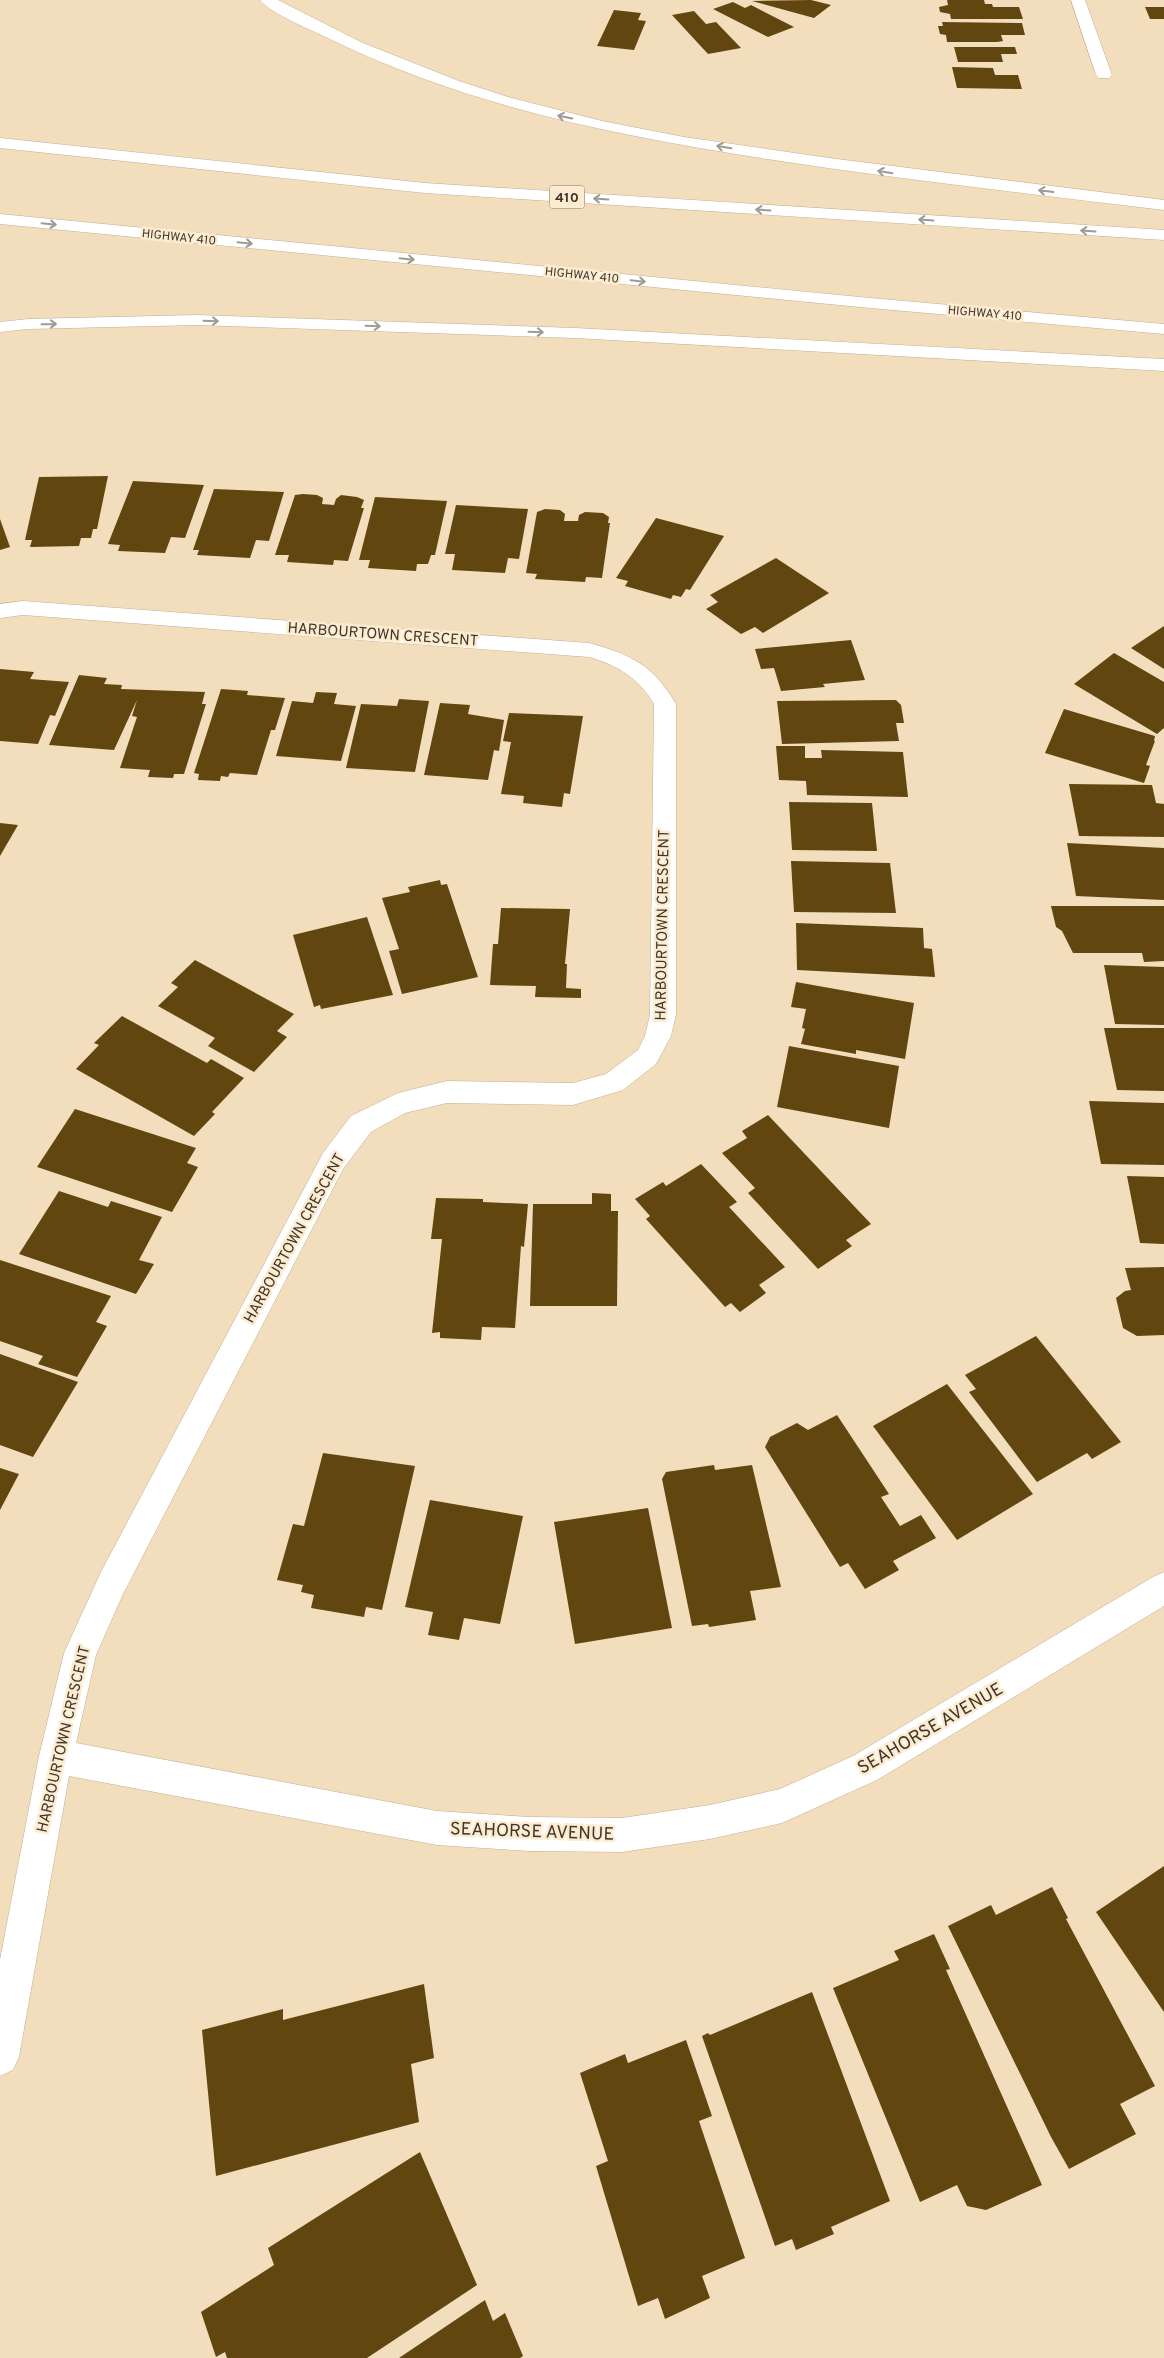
<svg xmlns="http://www.w3.org/2000/svg" width="1164" height="2358" viewBox="0 0 1164 2358" font-family="Overpass,sans-serif">
	<rect width="100%" height="100%" fill="#f2debc"/>
	<!-- building -->
	<path fill="#61460f" d="M 811,0 L 831,5 L 814,18 L 752,1 Z
		M 947,0 L 984,0 L 985,4 L 992,4 L 993,7 L 1019,7 L 1023,19 L 951,19 L 950,14 L 940,12 L 939,7 L 948,5 Z
		M 733,2 L 745,8 L 751,5 L 794,27 L 768,37 L 713,9 Z
		M 1145,7 L 1164,7 L 1164,19 L 1150,19 Z
		M 614,10 L 641,13 L 638,20 L 646,21 L 634,50 L 597,46 Z
		M 694,11 L 706,24 L 716,22 L 741,48 L 708,54 L 672,15 Z
		M 942,22 L 1022,23 L 1025,35 L 1001,35 L 1003,41 L 997,42 L 947,42 L 946,35 L 940,34 L 938,26 L 943,26 Z
		M 954,47 L 1015,47 L 1017,54 L 1001,54 L 1003,62 L 958,62 Z
		M 952,67 L 993,68 L 995,75 L 1018,75 L 1022,89 L 957,88 Z
		M 108,476 L 97,529 L 93,529 L 91,538 L 81,538 L 79,546 L 30,547 L 32,540 L 25,540 L 39,477 Z
		M 133,481 L 204,485 L 185,538 L 171,537 L 165,553 L 118,551 L 120,545 L 108,544 Z
		M 214,489 L 284,492 L 269,541 L 256,540 L 250,558 L 197,555 L 199,550 L 193,550 Z
		M 303,494 L 317,495 L 323,498 L 322,504 L 334,505 L 336,499 L 341,495 L 357,497 L 364,500 L 361,508 L 364,508 L 348,561 L 334,560 L 333,565 L 287,562 L 289,555 L 275,555 L 295,495 Z
		M 375,497 L 447,501 L 435,555 L 431,555 L 428,564 L 417,564 L 416,571 L 368,568 L 370,560 L 359,560 Z
		M 456,505 L 528,509 L 519,559 L 508,558 L 505,573 L 452,570 L 455,554 L 445,554 Z
		M 545,509 L 560,510 L 565,514 L 564,521 L 578,521 L 579,515 L 585,512 L 603,513 L 609,517 L 608,523 L 610,523 L 602,578 L 586,577 L 585,582 L 535,579 L 537,574 L 526,573 L 537,512 Z
		M 656,518 L 724,536 L 690,590 L 686,589 L 681,597 L 673,595 L 671,599 L 625,586 L 628,581 L 616,578 Z
		M 0,519 L 10,547 L 0,550 Z
		M 776,558 L 829,593 L 763,633 L 755,627 L 741,634 L 706,609 L 718,602 L 710,595 Z
		M 1164,626 L 1164,669 L 1131,648 Z
		M 851,640 L 865,680 L 823,684 L 825,687 L 781,691 L 774,668 L 761,669 L 755,649 Z
		M 1114,653 L 1164,682 L 1164,728 L 1157,734 L 1074,684 Z
		M 0,669 L 34,672 L 30,679 L 69,682 L 55,716 L 50,715 L 38,744 L 0,741 Z
		M 79,675 L 107,678 L 104,684 L 122,685 L 121,689 L 205,692 L 202,704 L 206,704 L 184,774 L 174,774 L 173,778 L 148,777 L 150,770 L 120,768 L 137,717 L 132,716 L 137,700 L 114,750 L 49,745 Z
		M 221,689 L 248,691 L 247,695 L 285,698 L 275,730 L 271,730 L 257,775 L 230,773 L 228,777 L 221,776 L 220,781 L 198,780 L 199,774 L 194,773 Z
		M 316,692 L 337,693 L 334,704 L 356,706 L 341,761 L 276,756 L 292,701 L 313,703 Z
		M 399,699 L 429,701 L 415,772 L 346,768 L 361,704 L 397,706 Z
		M 896,700 L 901,705 L 904,723 L 896,723 L 899,741 L 782,744 L 777,701 Z
		M 440,703 L 470,705 L 468,714 L 504,720 L 499,751 L 494,750 L 488,780 L 424,775 Z
		M 1064,709 L 1155,736 L 1154,741 L 1155,741 L 1146,765 L 1150,766 L 1144,783 L 1045,753 Z
		M 509,713 L 583,716 L 570,794 L 564,793 L 562,807 L 523,803 L 524,796 L 501,794 L 511,742 L 503,741 Z
		M 776,746 L 805,746 L 805,758 L 822,758 L 821,750 L 903,752 L 908,797 L 807,795 L 806,781 L 779,780 Z
		M 1069,784 L 1152,785 L 1156,803 L 1164,804 L 1164,837 L 1079,836 Z
		M 789,802 L 872,803 L 877,851 L 792,850 Z
		M 0,823 L 18,825 L 0,856 Z
		M 1067,843 L 1164,848 L 1164,900 L 1076,896 Z
		M 791,861 L 890,863 L 896,913 L 794,912 Z
		M 440,880 L 441,885 L 447,884 L 478,977 L 402,994 L 389,951 L 399,949 L 382,898 L 410,892 L 408,887 Z
		M 1051,906 L 1164,906 L 1164,961 L 1144,962 L 1142,953 L 1073,953 L 1062,931 L 1056,927 Z
		M 501,908 L 570,909 L 565,964 L 567,964 L 566,988 L 581,989 L 581,998 L 535,997 L 536,986 L 490,985 L 493,944 L 498,944 Z
		M 367,917 L 393,995 L 321,1009 L 320,1005 L 314,1007 L 293,935 Z
		M 796,923 L 923,928 L 924,948 L 932,949 L 935,977 L 797,970 Z
		M 195,960 L 294,1014 L 277,1031 L 287,1037 L 254,1072 L 208,1046 L 215,1038 L 158,1006 L 178,987 L 171,983 Z
		M 1104,965 L 1164,967 L 1164,1025 L 1115,1024 Z
		M 796,982 L 914,1003 L 905,1059 L 856,1050 L 856,1054 L 801,1044 L 805,1029 L 802,1028 L 806,1009 L 791,1007 Z
		M 122,1016 L 207,1063 L 211,1059 L 244,1078 L 212,1112 L 215,1114 L 194,1136 L 76,1069 L 99,1045 L 94,1043 Z
		M 1104,1028 L 1164,1028 L 1164,1091 L 1117,1090 Z
		M 789,1046 L 899,1066 L 889,1128 L 777,1107 Z
		M 1089,1101 L 1164,1103 L 1164,1165 L 1101,1164 Z
		M 75,1109 L 196,1148 L 187,1163 L 198,1167 L 172,1212 L 37,1167 Z
		M 768,1115 L 871,1224 L 846,1240 L 852,1246 L 818,1269 L 748,1193 L 755,1188 L 722,1153 L 747,1138 L 742,1131 Z
		M 701,1164 L 737,1202 L 729,1207 L 785,1267 L 759,1285 L 766,1293 L 740,1312 L 731,1303 L 725,1307 L 646,1219 L 650,1216 L 635,1199 L 663,1182 L 666,1186 Z
		M 1127,1176 L 1164,1177 L 1164,1244 L 1140,1243 Z
		M 59,1191 L 108,1207 L 111,1201 L 162,1217 L 139,1260 L 154,1264 L 136,1294 L 19,1254 Z
		M 592,1193 L 611,1194 L 611,1211 L 618,1211 L 617,1306 L 530,1306 L 533,1204 L 592,1204 Z
		M 436,1198 L 483,1199 L 483,1202 L 528,1204 L 524,1247 L 521,1246 L 515,1328 L 482,1327 L 481,1340 L 440,1338 L 440,1332 L 432,1333 L 442,1239 L 431,1239 Z
		M 0,1260 L 111,1296 L 96,1322 L 107,1326 L 77,1377 L 38,1364 L 43,1356 L 0,1341 Z
		M 1164,1267 L 1164,1335 L 1137,1336 L 1123,1328 L 1116,1298 L 1125,1291 L 1131,1290 L 1125,1268 Z
		M 1036,1336 L 1121,1442 L 1092,1459 L 1087,1453 L 1037,1482 L 969,1392 L 976,1389 L 965,1375 Z
		M 0,1354 L 78,1382 L 33,1457 L 0,1445 Z
		M 947,1384 L 1033,1494 L 957,1540 L 873,1426 Z
		M 837,1415 L 889,1494 L 881,1497 L 900,1526 L 921,1515 L 936,1538 L 893,1561 L 899,1570 L 865,1589 L 848,1563 L 840,1567 L 765,1447 L 770,1437 L 797,1423 L 808,1430 Z
		M 323,1453 L 415,1466 L 382,1610 L 366,1607 L 364,1617 L 311,1608 L 314,1595 L 301,1592 L 303,1585 L 277,1580 L 293,1524 L 304,1526 Z
		M 714,1465 L 715,1470 L 752,1465 L 781,1587 L 750,1591 L 756,1620 L 709,1627 L 708,1624 L 692,1626 L 662,1479 L 666,1472 Z
		M 0,1468 L 19,1474 L 0,1510 Z
		M 430,1500 L 523,1516 L 500,1624 L 464,1618 L 459,1640 L 428,1635 L 433,1612 L 405,1607 Z
		M 648,1508 L 672,1628 L 575,1644 L 554,1522 Z
		M 1164,1866 L 1164,2012 L 1096,1912 Z
		M 1052,1887 L 1068,1918 L 1066,1919 L 1155,2086 L 1120,2104 L 1136,2134 L 1069,2169 L 1051,2137 L 948,1926 L 991,1905 L 996,1915 Z
		M 934,1934 L 950,1969 L 946,1970 L 1042,2185 L 986,2210 L 967,2206 L 957,2185 L 920,2202 L 833,1988 L 899,1960 L 894,1951 Z
		M 424,1984 L 434,2058 L 411,2064 L 419,2122 L 216,2176 L 202,2030 L 283,2009 L 283,2020 Z
		M 812,1992 L 890,2201 L 831,2227 L 834,2234 L 796,2250 L 792,2239 L 775,2246 L 702,2036 L 708,2033 L 710,2035 Z
		M 686,2040 L 712,2116 L 699,2121 L 745,2258 L 702,2276 L 710,2298 L 665,2319 L 658,2298 L 638,2306 L 596,2166 L 608,2161 L 580,2073 L 625,2054 L 628,2063 Z
		M 420,2152 L 477,2285 L 367,2358 L 227,2358 L 225,2352 L 216,2357 L 201,2312 L 274,2265 L 268,2248 Z
		M 485,2300 L 493,2321 L 505,2313 L 523,2356 L 520,2358 L 399,2358 Z"/>
	<g fill="none" stroke-linecap="round" stroke-linejoin="round">
		<!-- minor casing -->
		<g stroke="#c3af8f" stroke-width="1">
			<path id="minor" d="M 1071,0 L 1085,0 L 1112,75 L 1109,78 L 1099,78 L 1096,75 Z
				M 23,601 L 589,643 C 632,655 653,665 676,704 L 676,1015 L 671,1036 L 656,1064 L 623,1090 L 573,1105 L 447,1103 L 405,1113 L 371,1132 L 343,1169 L 123,1594 L 96,1655 L 76,1743 L 437,1811 L 529,1817 L 622,1818 L 710,1805 L 780,1789 L 853,1756 L 1153,1577 L 1164,1572 L 1164,1606 L 877,1780 L 782,1823 L 710,1839 L 622,1852 L 529,1851 L 437,1845 L 69,1776 L 19,2057 L 13,2070 L 0,2076 L 0,1960 L 39,1756 L 64,1653 L 101,1572 L 323,1153 L 351,1116 L 398,1093 L 447,1081 L 573,1083 L 606,1074 L 638,1050 L 645,1036 L 650,1015 L 654,704 C 639,678 617,665 589,657 L 23,615 L 0,618 L 0,604 Z"/>
		</g>
		<!-- motorway casing -->
		<g stroke="#c3af8f" stroke-width="1">
			<path id="motorway" d="M 260,0 L 278,0 L 363,43 L 459,81 L 508,97 L 602,121 L 684,137 L 829,158 L 1164,200 L 1164,210 C 1032,194 899,179 767,159 C 615,135 474,108 334,41 C 316,32 271,14 260,0 Z
				M 0,138 L 425,183 L 1164,230 L 1164,240 L 425,193 L 0,148 Z
				M 0,214 L 870,298 L 1164,324 L 1164,334 L 870,308 L 0,224 Z
				M 197,315 L 575,328 L 1164,359 L 1164,371 L 575,338 L 197,325 L 28,329 L 0,332 L 0,322 L 28,319 Z"/>
		</g>
		<!-- minor -->
		<use href="#minor" fill="#fff" fill-rule="evenodd"/>
		<!-- motorway -->
		<use href="#motorway" fill="#fff" fill-rule="evenodd"/>
	</g>
	<!-- one-way arrows -->
	<defs><path id="oneway-shaft" d="M-6 0H5M1.5-3L5.5 0L1.5 3" fill="none" stroke-width="1.6" stroke-linecap="round" stroke-linejoin="round" transform="scale(1.25)"/></defs>
	<g stroke="#9f9b94">
		<use href="#oneway-shaft" transform="translate(565 117) rotate(-168)"/>
		<use href="#oneway-shaft" transform="translate(724 147) rotate(-171)"/>
		<use href="#oneway-shaft" transform="translate(885 172) rotate(-171)"/>
		<use href="#oneway-shaft" transform="translate(1046 191) rotate(-173)"/>
		<use href="#oneway-shaft" transform="translate(601 199) rotate(-176)"/>
		<use href="#oneway-shaft" transform="translate(763 210) rotate(-176)"/>
		<use href="#oneway-shaft" transform="translate(926 220) rotate(-176)"/>
		<use href="#oneway-shaft" transform="translate(49 224) rotate(6)"/>
		<use href="#oneway-shaft" transform="translate(1088 231) rotate(-176)"/>
		<use href="#oneway-shaft" transform="translate(245 243) rotate(6)"/>
		<use href="#oneway-shaft" transform="translate(407 259) rotate(6)"/>
		<use href="#oneway-shaft" transform="translate(638 281) rotate(6)"/>
		<use href="#oneway-shaft" transform="translate(211 321) rotate(2)"/>
		<use href="#oneway-shaft" transform="translate(49 324) rotate(-1)"/>
		<use href="#oneway-shaft" transform="translate(373 326) rotate(2)"/>
		<use href="#oneway-shaft" transform="translate(536 332) rotate(2)"/>
	</g>
	<g text-anchor="middle" stroke-width="5" stroke-linejoin="round" paint-order="stroke">
		<!-- far-street labels -->
		<g font-size="12" fill="#3f3729" stroke="#fcebd0">
			<text transform="translate(179 237) rotate(6)" y="4">HIGHWAY 410</text>
			<text transform="translate(582 275) rotate(6)" y="4">HIGHWAY 410</text>
			<text transform="translate(985 313) rotate(5)" y="4">HIGHWAY 410</text>
		</g>
		<!-- shield labels -->
		<rect fill="#fcebd0" stroke="#786d5b" stroke-width="1" x="549.5" y="185.5" width="35" height="23" rx="4"/>
		<g font-size="14" font-weight="bold" fill="#3f3729">
			<text x="567" y="202">410</text>
		</g>
		<!-- street labels -->
		<g font-size="15" fill="#3f3729" stroke="#fcebd0">
			<text transform="translate(383 634) rotate(4)" y="5">HARBOURTOWN CRESCENT</text>
			<text transform="translate(662 925) rotate(-89)" y="5">HARBOURTOWN CRESCENT</text>
			<text transform="translate(294 1238) rotate(-61)" y="5">HARBOURTOWN CRESCENT</text>
			<text transform="translate(63 1739) rotate(-77)" y="5">HARBOURTOWN CRESCENT</text>
		</g>
		<!-- near-street labels -->
		<g font-size="18" fill="#3f3729" stroke="#fcebd0">
			<text transform="translate(930 1728) rotate(-30)" y="6">SEAHORSE AVENUE</text>
			<text transform="translate(532 1831) rotate(2)" y="6">SEAHORSE AVENUE</text>
		</g>
	</g>
</svg>
